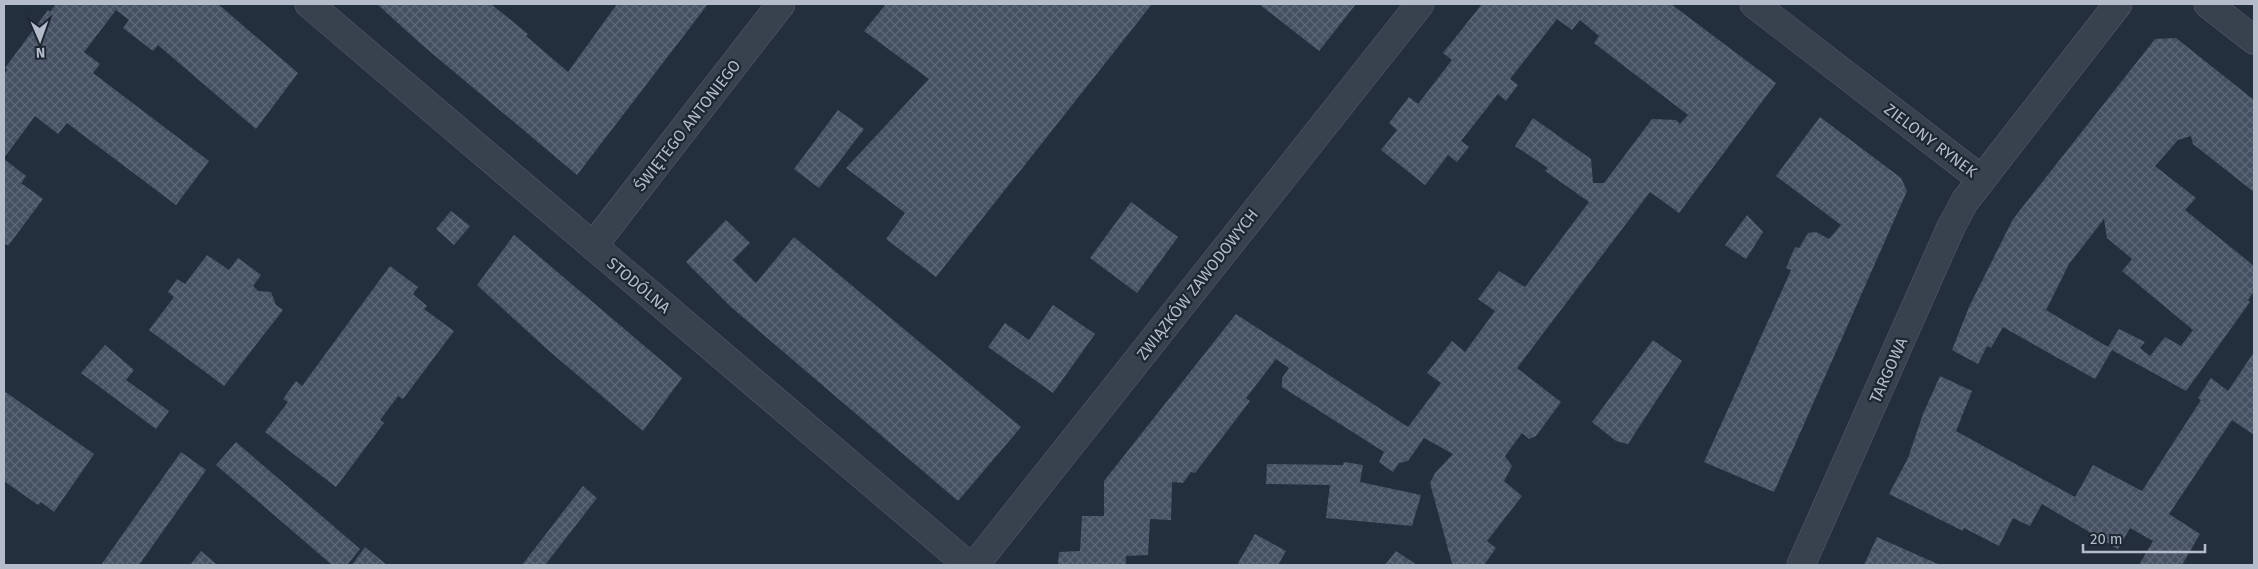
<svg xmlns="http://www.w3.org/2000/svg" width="2258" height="569" viewBox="0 0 2258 569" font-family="'Fira Sans',sans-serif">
	<defs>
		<pattern id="building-cross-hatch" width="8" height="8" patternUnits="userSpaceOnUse" patternTransform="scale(1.25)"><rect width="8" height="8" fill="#455162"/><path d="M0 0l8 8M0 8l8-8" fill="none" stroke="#5d6877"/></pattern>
	</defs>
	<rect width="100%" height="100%" fill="#242f3e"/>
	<!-- building -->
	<path fill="url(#building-cross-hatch)" fill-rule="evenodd" d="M 56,4 L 218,4 L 298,73 L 256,129 L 158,45 L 153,51 L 123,28 L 129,20 L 116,10 L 84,52 L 100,64 L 93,73 L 209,161 L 176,205 L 67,123 L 58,134 L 35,116 L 4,158 L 4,74 L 7,70 L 5,68 L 48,10 L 50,12 Z
		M 377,4 L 491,4 L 528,34 L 526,36 L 568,72 L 617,4 L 708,4 L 577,175 L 421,44 Z
		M 886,4 L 1152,4 L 936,277 L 886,239 L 905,213 L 846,168 L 929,79 L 864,31 Z
		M 1259,4 L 1356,4 L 1319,51 Z
		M 1482,4 L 1671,4 L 1776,83 L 1679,213 L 1650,192 L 1517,368 L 1561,402 L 1536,436 L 1529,439 L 1522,433 L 1505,456 L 1512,466 L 1504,481 L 1522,496 L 1487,541 L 1496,548 L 1484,565 L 1453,565 L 1451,560 L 1430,483 L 1435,473 L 1453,454 L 1424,438 L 1408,461 L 1399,463 L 1393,472 L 1379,462 L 1384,452 L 1282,387 L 1282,378 L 1289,368 L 1276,359 L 1246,398 L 1250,401 L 1195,473 L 1191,472 L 1183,483 L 1172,482 L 1171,520 L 1150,519 L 1148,555 L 1126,556 L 1126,565 L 1058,565 L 1059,552 L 1080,551 L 1082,516 L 1104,516 L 1104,481 L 1236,314 L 1408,427 L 1441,383 L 1427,373 L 1452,341 L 1465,352 L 1495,311 L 1478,299 L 1499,271 L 1525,287 L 1589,202 L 1545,171 L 1548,168 L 1515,146 L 1533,118 L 1591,159 L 1593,183 L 1604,183 L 1652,119 L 1676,120 L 1680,124 L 1688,115 L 1594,43 L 1599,36 L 1580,20 L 1572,30 L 1557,19 L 1510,79 L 1518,85 L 1506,101 L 1498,94 L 1461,141 L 1469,147 L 1457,162 L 1448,155 L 1425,185 L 1381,150 L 1397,130 L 1389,123 L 1409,97 L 1418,104 L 1452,60 L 1443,53 Z
		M 2176,38 L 2254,100 L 2254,192 L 2193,144 L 2191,136 L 2178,140 L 2155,166 L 2196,198 L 2185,210 L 2254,266 L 2254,291 L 2248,300 L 2250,302 L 2186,391 L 2112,350 L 2095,379 L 2003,327 L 1991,348 L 1987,346 L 1978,364 L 1952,350 L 1969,307 L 2013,219 L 2155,39 ZM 2104,219 L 2107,238 L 2132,259 L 2122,271 L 2193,330 L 2181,346 L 2165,337 L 2150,356 L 2140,348 L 2145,342 L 2119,329 L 2108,347 L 2046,310 L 2069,264 Z
		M 838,110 L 864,129 L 819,188 L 794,169 Z
		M 1820,117 L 1901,178 L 1907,191 L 1774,492 L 1704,462 L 1784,286 L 1791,270 L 1786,268 L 1795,247 L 1799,248 L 1808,233 L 1816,232 L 1829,239 L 1841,225 L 1776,176 Z
		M 4,159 L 26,176 L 21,183 L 43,199 L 8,246 L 4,243 Z
		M 1131,202 L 1178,237 L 1137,293 L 1090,258 Z
		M 451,211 L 470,226 L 454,245 L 436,229 Z
		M 1747,215 L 1763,232 L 1746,259 L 1725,245 Z
		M 726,220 L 750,243 L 733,260 L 756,283 L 794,237 L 1021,427 L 958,501 L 731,307 L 686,262 Z
		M 514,235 L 682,378 L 643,431 L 548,350 L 477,285 Z
		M 207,255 L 229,270 L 238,258 L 261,275 L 253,286 L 258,291 L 271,292 L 276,305 L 283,310 L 224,386 L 149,330 L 174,297 L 168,292 L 177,279 L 185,284 Z
		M 390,266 L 418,287 L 413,294 L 427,306 L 424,309 L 454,331 L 403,399 L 398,396 L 380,420 L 384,423 L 336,487 L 265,432 L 288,402 L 283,399 L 296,381 L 302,386 Z
		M 1053,305 L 1095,334 L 1053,393 L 988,347 L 1005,323 L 1029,340 Z
		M 1653,340 L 1682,361 L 1628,444 L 1616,441 L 1592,422 Z
		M 105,345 L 134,370 L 126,380 L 169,411 L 156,429 L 81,373 Z
		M 2254,352 L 2254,435 L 2232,420 L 2169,514 L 2200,534 L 2182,565 L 2139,565 L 2153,541 L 2130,528 L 2118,549 L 2042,504 L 2030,526 L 2013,518 L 1999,546 L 1964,528 L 1963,531 L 1889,494 L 1908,458 L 1923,414 L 1940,376 L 1972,391 L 1956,431 L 2075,497 L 2093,465 L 2142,491 L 2201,400 L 2198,398 L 2211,378 L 2228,391 Z
		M 4,391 L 94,454 L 54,512 L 41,502 L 38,505 L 4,481 Z
		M 236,442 L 360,549 L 347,565 L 332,565 L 216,465 Z
		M 181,452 L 206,470 L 185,500 L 139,565 L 101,565 Z
		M 1344,462 L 1363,465 L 1360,482 L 1421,495 L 1412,526 L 1326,518 L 1330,485 L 1266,484 L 1267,464 L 1343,465 Z
		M 583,486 L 597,498 L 545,565 L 522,565 Z
		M 1255,534 L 1286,551 L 1278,565 L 1237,565 Z
		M 1877,537 L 1940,565 L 1864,565 Z
		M 365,547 L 387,565 L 352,565 Z
		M 201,551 L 215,563 L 218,565 L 190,565 Z
		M 1396,551 L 1417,565 L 1385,565 Z"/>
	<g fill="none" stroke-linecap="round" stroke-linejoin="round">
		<!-- minor casing -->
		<g stroke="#565f6c" stroke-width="29">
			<path id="minor" d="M 309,4 L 968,565
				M 1754,4 L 1981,179
				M 2208,4 L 2254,40
				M 593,246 L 781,4
				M 975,565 L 1420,4
				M 1801,565 L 1951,227 L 1965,201 L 2118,4"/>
		</g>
		<!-- minor -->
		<use href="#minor" stroke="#38414e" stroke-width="28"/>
	</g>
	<g text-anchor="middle" stroke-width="4.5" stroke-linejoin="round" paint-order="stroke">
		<!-- street labels -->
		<g font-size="16" fill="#b4bcc9" stroke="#1d2633">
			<text transform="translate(687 125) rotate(-52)" y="6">ŚWIĘTEGO ANTONIEGO</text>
			<text transform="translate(1931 140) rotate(37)" y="6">ZIELONY RYNEK</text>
			<text transform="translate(1197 284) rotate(-52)" y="6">ZWIĄZKÓW ZAWODOWYCH</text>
			<text transform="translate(639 285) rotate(40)" y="6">STODÓLNA</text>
			<text transform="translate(1888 370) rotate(-66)" y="6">TARGOWA</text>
		</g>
	</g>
	<!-- border -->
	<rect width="2258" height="569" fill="none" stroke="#b4bcc9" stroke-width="10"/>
	<!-- north arrow -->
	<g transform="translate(40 40) rotate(178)" stroke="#1d2633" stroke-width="4" paint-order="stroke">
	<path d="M0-4L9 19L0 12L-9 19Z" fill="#b4bcc9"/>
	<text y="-8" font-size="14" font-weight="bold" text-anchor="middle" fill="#b4bcc9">N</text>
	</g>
	<!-- scale -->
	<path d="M2083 544v8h122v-8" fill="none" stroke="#b4bcc9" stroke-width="2.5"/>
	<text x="2090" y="544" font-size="15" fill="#b4bcc9" stroke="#1d2633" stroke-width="4" paint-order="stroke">20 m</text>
</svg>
